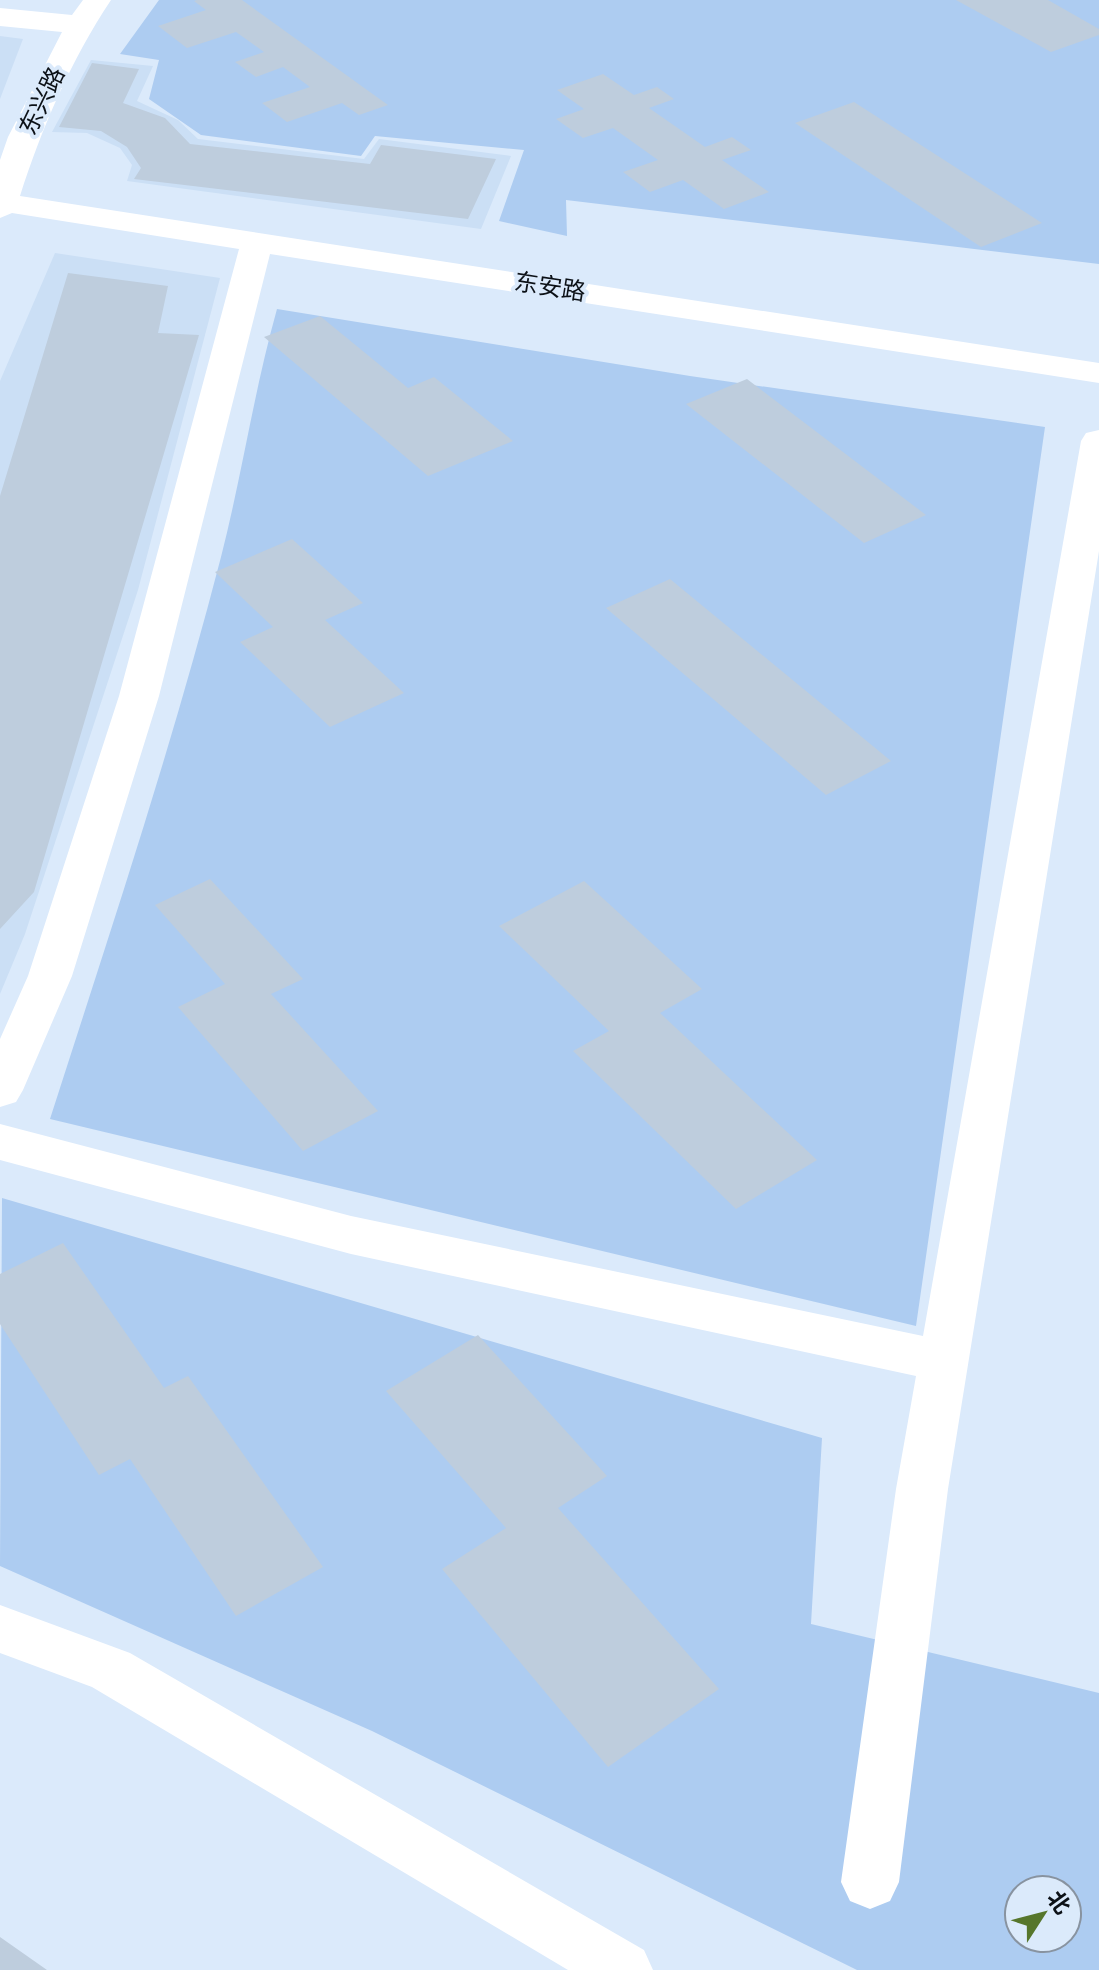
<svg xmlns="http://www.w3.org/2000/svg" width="1099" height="1970" viewBox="0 0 1099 1970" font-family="'Alegreya Sans','Noto Sans SC',sans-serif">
	<rect width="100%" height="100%" fill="#dbeafb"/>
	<!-- built -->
	<path fill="#cbdff5" d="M 0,36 L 23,39 L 0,99 Z
		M 91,60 L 153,66 L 137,101 L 178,120 L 198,139 L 364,159 L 379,139 L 511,156 L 481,229 L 127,181 L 132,165 L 120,148 L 87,133 L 52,132 Z
		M 55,253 L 220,278 L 138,590 L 25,934 L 0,994 L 0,381 Z"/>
	<!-- green -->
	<path fill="#adccf1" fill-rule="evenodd" d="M 159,0 L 1099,0 L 1099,264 L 566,200 L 567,236 L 499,221 L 524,150 L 375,136 L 361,156 L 201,135 L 149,99 L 159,60 L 120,54 Z
		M 277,309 L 690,376 L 1045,427 L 916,1326 L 50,1119 C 110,932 172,747 221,557 C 242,475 254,391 277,309 Z
		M 2,1198 L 822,1438 L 811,1624 L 1099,1693 L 1099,1970 L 857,1970 L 372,1731 L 0,1566 ZM 1019,1890 L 1067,1890 L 1067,1938 L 1019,1938 Z"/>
	<!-- building -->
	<path fill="#becddd" d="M 197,0 L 242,0 L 388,105 L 359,115 L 342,103 L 287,122 L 262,103 L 310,87 L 283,67 L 256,77 L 235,62 L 264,52 L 236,32 L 187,48 L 158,26 L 206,10 L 194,1 Z
		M 956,0 L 1048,0 L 1099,29 L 1099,35 L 1051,52 Z
		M 92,63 L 139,69 L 123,103 L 165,118 L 190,144 L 370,164 L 381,145 L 496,159 L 468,219 L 134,179 L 141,168 L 127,147 L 101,131 L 59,127 Z
		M 603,74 L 634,95 L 657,87 L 674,99 L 649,108 L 705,147 L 732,137 L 751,150 L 722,160 L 769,192 L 724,209 L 683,180 L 650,192 L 623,172 L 658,160 L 613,128 L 583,138 L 556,119 L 584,109 L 557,90 Z
		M 854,102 L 1042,223 L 981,247 L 795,123 Z
		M 68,273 L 168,286 L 158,333 L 199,335 L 34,892 L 0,929 L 0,496 Z
		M 320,316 L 408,388 L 434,377 L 513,441 L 428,476 L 264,337 Z
		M 747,379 L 926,515 L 864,543 L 686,404 Z
		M 292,539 L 363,603 L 325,620 L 404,693 L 330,727 L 240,642 L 273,627 L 215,572 Z
		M 670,579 L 891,761 L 826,795 L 606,608 Z
		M 210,879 L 303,979 L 271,994 L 378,1111 L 303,1151 L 178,1007 L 225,984 L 155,905 Z
		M 584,881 L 702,989 L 660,1013 L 817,1160 L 736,1209 L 573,1051 L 609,1031 L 499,926 Z
		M 63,1243 L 164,1388 L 188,1376 L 323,1567 L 236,1616 L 130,1459 L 99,1475 L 0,1324 L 0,1274 Z
		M 478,1335 L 607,1476 L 558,1508 L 719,1689 L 608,1767 L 442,1569 L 506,1528 L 386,1391 Z
		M 0,1937 L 47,1970 L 0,1970 Z"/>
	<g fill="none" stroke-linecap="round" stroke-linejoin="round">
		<!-- minor -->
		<path fill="#fff" fill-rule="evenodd" d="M 83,0 L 111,0 C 71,60 42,127 20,196 L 1099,363 L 1099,383 L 270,254 L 159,696 L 72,976 L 23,1090 L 16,1102 L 0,1107 L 0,1039 L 28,976 L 119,696 L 239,249 L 12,213 L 0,218 L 0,160 L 8,137 L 62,32 L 0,26 L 0,8 L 72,15 Z
			M 1099,430 L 1099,551 L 948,1489 L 899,1882 L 890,1901 L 870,1909 L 850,1901 L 841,1882 L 896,1489 L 916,1376 L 351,1254 L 0,1160 L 0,1124 L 351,1216 L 923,1336 L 1081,441 L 1086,433 Z
			M 0,1605 L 130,1653 L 644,1950 L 653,1970 L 568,1970 L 92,1687 L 0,1653 Z"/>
	</g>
	<g text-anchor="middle" stroke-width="8" stroke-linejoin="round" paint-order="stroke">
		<!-- far-street labels -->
		<g font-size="24" fill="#0c1117" stroke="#dbeafb">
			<text transform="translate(42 101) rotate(-64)" y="8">东兴路</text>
			<text transform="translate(550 287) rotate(9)" y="8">东安路</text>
		</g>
	</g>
	<!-- north arrow -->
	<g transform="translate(1043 1914) rotate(54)"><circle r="38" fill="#dbeafb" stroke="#8893a0" stroke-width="2"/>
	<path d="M0-6L14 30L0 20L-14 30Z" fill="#56762c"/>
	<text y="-12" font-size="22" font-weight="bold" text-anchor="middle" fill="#0c1117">北</text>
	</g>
</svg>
